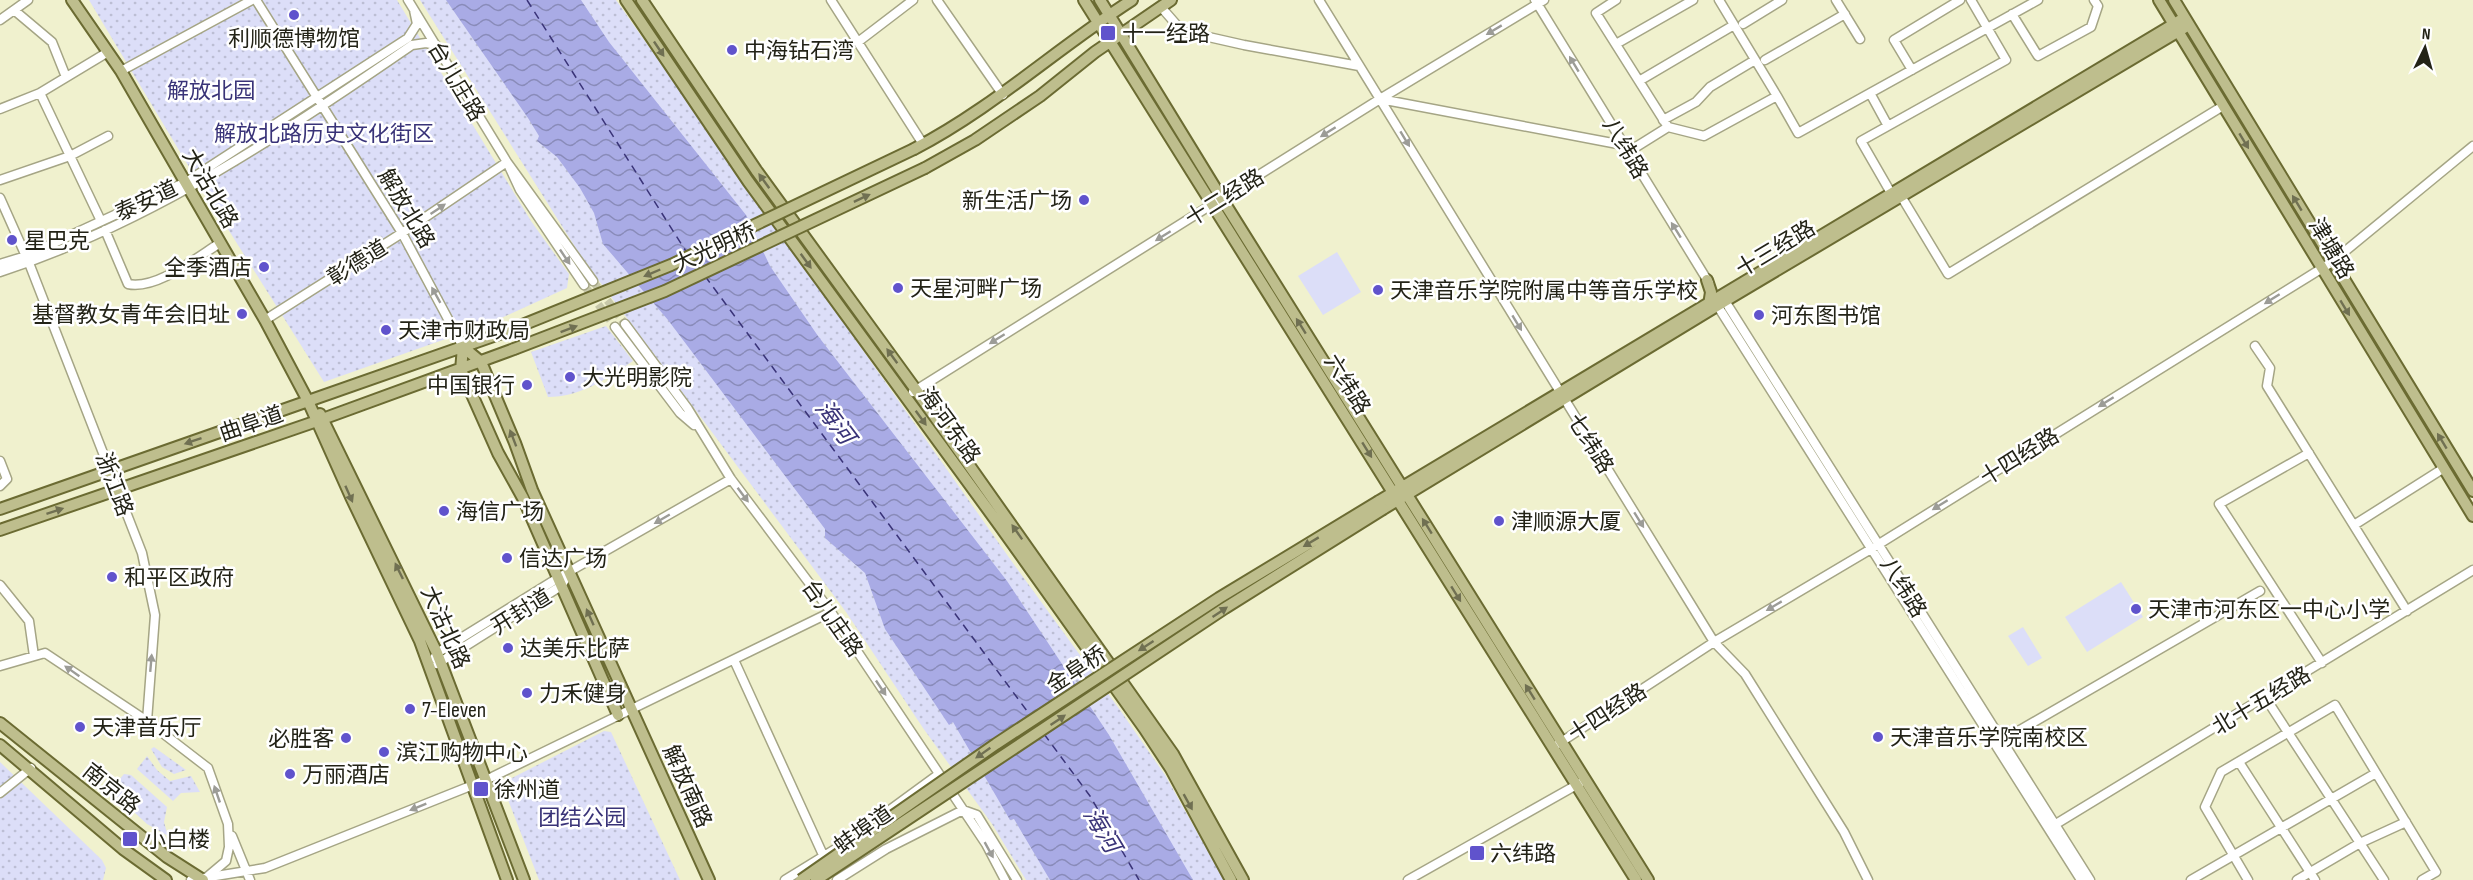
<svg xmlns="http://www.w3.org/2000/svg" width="2473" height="880" viewBox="0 0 2473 880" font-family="'Sofia Sans Condensed','Noto Sans SC',sans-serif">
	<defs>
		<pattern id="grass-dots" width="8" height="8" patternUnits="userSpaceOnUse" patternTransform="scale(1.5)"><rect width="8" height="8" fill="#dcdef8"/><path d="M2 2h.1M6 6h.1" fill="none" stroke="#bcbed4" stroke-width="1.8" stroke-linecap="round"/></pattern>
		<pattern id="water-waves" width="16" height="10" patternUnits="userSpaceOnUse" patternTransform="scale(1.5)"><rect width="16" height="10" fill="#a9abe5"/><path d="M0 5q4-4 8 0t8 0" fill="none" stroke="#898bb9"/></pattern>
	</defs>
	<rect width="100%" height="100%" fill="#f0f1ce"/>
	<!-- grass -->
	<path fill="url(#grass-dots)" d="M 89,0 L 397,0 L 531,221 L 569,274 L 567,288 L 488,324 L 324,382 L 189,167 Z
		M 420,0 L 616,0 L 1015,566 L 1120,710 L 1165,775 L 1224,880 L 1026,880 L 992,824 L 923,728 L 846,612 L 582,258 Z
		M 606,326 L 633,361 C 607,379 580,397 548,397 L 531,352 Z
		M 604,731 L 611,732 L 680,880 L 539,880 L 505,792 L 508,780 Z
		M 154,747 L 186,770 L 174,774 L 162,767 L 151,749 Z
		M 147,756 L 157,770 L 170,781 L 191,776 L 200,792 L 181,793 L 173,801 L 137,769 Z
		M 0,762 L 102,860 L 106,868 L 103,880 L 0,880 Z
		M 124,774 L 131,775 L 167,807 L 164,822 L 168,836 L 147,824 L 110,790 Z"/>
	<!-- pitch -->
	<path fill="#dcdef8" d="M 1337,252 L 1361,292 L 1323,315 L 1298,276 Z
		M 2121,582 L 2143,617 L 2087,652 L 2065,617 Z
		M 2023,627 L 2042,658 L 2028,666 L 2008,636 Z"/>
	<!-- water -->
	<path fill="url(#water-waves)" d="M 446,0 L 581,0 L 609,42 L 746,215 L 770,266 L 818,336 L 1007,581 L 1109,735 L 1193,880 L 1050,880 L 1014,819 L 1010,820 L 953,722 L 949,725 L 885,629 L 865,573 L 825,538 L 825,529 L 668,320 L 603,244 L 594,213 L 580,188 L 557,157 L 537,141 L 539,136 L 528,118 Z"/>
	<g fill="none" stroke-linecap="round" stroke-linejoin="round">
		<!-- ferry -->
		<path stroke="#3a3478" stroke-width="1.5" stroke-dasharray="8 6" stroke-linecap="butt" d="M 527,0 L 687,253
			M 692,259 L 700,270
			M 705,276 L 1030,715
			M 1044,734 L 1090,796 L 1139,880"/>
		<!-- minor-tunnel -->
		<path stroke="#c7c8a9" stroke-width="8" stroke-dasharray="8 4" stroke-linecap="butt" d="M 593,281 L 625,324
			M 584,285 L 615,327"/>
		<!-- minor casing -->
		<g stroke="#a5a585" stroke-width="11">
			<path id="minor" d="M 256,0 L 402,233 L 463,347
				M 408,0 L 507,162 L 520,190 L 584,285
				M 831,0 L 923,144
				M 937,0 L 1003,95
				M 1319,0 L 1714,642 L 1745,674 L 1844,832 L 1868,880
				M 1535,0 L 1709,283
				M 1616,0 L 1596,13 L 1668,127 L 1704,136 L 1777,96 L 1719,0
				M 1836,0 L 1860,39
				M 1161,7 L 1182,31 L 1244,45 L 1359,66
				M 14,10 L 52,42 L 66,77
				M 2012,14 L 2038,56 L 2091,27 L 2098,6 L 2094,0
				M 0,20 L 28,0
				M 1743,24 L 1782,0
				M 858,42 L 913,0
				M 1616,44 L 1693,0
				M 1765,60 L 1845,14
				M 1912,70 L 1894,40 L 1960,0
				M 121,71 L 252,0
				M 1639,81 L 1734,25
				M 40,93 L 101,221
				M 1870,93 L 1888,126
				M 1777,96 L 1798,133 L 2038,0
				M 1380,99 L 1623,145
				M 0,109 L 40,93 L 108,52
				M 1663,120 L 1696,102 L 1710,87 L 1755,60
				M 1628,152 L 1668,127
				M 0,180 L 70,156 L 108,136
				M 1891,193 L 1861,141 L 2006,60 L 1971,0
				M 1901,196 L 1948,274 L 2223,106
				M 0,198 L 29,263 L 142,553 L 155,615 L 147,721
				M 105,230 L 128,284 C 156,290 196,258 220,243
				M 0,264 L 26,256 L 186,182 L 408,38 L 417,24 L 414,10
				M 0,272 C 150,223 283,134 412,45 L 426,43 L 436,45
				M 1720,298 L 1725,301 L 2090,880
				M 1717,300 L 1717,305 L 2081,880
				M 265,320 L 402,233 L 507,162 L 593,281
				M 625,324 L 688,409 L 731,479 L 831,612 L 986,844 L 1005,880
				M 615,327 L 680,413 L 694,425
				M 2255,346 L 2270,368 L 2267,386 L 2407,611
				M 913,392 L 1380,99 L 1544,0
				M 2309,453 L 2219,504 L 2322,663
				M 0,461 L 7,479 L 0,486
				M 2354,525 L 2444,468
				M 0,585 L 29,621 L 34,656
				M 434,658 L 437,653 L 558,578 L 731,479
				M 734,660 L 824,857
				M 437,664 L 561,586 L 570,572
				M 0,666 L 45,653 L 147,721 L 208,768 L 228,824 L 229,847 L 226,861 L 207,877
				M 2265,697 L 2384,880
				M 2001,741 L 2260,591
				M 1558,744 L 1714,642 L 1871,549 L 2332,262 L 2473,146
				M 2239,762 L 2315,880
				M 0,793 L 31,768
				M 2051,827 L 2473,570
				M 232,836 L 250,880
				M 191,880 L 265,868 L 488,779 L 831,612
				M 785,880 L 842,845 L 939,774
				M 837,880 L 886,849 L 963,810 L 977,815 L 1017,880
				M 1408,880 L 1580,783
				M 2191,880 L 2376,773
				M 2248,880 L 2205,807 L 2221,772 L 2335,705 L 2436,872 L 2422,880
				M 2297,880 L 2360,843 L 2406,822"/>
		</g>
		<!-- major casing -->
		<g stroke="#6b6b32" stroke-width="14">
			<path id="major" d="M 72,0 L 121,71 L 265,320 L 308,401 L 351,497 L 420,641 L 507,880
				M 626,0 L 748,181 L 1000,526 L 1144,728 L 1171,769 L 1231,880
				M 642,0 L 756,170 L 916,390 L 1173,754 L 1243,880
				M 1084,0 L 1636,880
				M 1100,0 L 1222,199 L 1648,880
				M 2159,0 L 2473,516
				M 2174,0 L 2473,491
				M 914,149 C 993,108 1057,48 1132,0
				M 925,168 L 975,140 L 1040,96 L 1095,52 L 1171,0
				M 1707,280 L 1711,292 L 1709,305
				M 463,347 L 481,362 L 515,443 L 532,490 L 709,880
				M 463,347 L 461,370 L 498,453 L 523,498 L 618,715
				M 320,414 L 437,653 L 524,880
				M 1379,501 L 2184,18
				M 0,509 L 505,332
				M 1383,509 L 1725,301 L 2189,25
				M 0,530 L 317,421 L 514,349
				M 0,723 L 167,857 L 203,880
				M 0,745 L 123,849 L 166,880"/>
		</g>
		<!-- minor -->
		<use href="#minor" stroke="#fff" stroke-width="8"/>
		<!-- major -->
		<use href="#major" stroke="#bebe8d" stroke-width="10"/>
		<!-- major-bridge casing -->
		<g stroke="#6b6b32" stroke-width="14" stroke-linecap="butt">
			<path id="major-bridge" d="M 505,332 L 671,265 L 914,149
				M 514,349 L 665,291 L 925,168
				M 801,880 L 996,744 L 1219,598 L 1379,501
				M 816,880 L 1225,608 L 1383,509"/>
		</g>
		<!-- major-bridge -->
		<use href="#major-bridge" stroke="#bebe8d" stroke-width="10"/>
	</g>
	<!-- one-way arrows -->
	<defs><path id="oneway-solid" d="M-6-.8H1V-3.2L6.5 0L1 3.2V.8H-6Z" transform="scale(1.5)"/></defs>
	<g fill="#9c9c97">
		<use href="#oneway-solid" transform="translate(1494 30) rotate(149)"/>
		<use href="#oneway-solid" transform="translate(1574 64) rotate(-121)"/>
		<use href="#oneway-solid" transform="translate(1328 132) rotate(148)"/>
		<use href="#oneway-solid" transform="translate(1405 139) rotate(59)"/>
		<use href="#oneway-solid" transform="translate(438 209) rotate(-34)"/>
		<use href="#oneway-solid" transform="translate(1676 230) rotate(-122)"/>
		<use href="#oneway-solid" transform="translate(1163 236) rotate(148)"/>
		<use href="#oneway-solid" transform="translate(565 257) rotate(56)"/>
		<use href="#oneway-solid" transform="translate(436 295) rotate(-119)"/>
		<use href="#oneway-solid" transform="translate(2272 299) rotate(148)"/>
		<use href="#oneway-solid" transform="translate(1517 323) rotate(59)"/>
		<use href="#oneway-solid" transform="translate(997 339) rotate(148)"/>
		<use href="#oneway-solid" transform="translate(2106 402) rotate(148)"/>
		<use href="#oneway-solid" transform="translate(743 495) rotate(53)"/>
		<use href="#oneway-solid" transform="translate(1940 505) rotate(148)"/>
		<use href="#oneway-solid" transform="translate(662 519) rotate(150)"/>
		<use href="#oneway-solid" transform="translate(1639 520) rotate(58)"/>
		<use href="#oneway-solid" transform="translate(1774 606) rotate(149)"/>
		<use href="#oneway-solid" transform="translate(151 663) rotate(-85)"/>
		<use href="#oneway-solid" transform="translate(72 671) rotate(-145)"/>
		<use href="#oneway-solid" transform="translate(881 688) rotate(56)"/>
		<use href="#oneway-solid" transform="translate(217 794) rotate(-109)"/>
		<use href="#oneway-solid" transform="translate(418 807) rotate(158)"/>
		<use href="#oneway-solid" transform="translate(989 850) rotate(61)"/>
	</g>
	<g fill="#707052">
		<use href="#oneway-solid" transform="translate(659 49) rotate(56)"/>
		<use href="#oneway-solid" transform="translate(2244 141) rotate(59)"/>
		<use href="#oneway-solid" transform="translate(764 181) rotate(-126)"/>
		<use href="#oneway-solid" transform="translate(862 198) rotate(-25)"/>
		<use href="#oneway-solid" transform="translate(2297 203) rotate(-121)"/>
		<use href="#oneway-solid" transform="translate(806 261) rotate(54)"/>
		<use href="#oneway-solid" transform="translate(652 273) rotate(157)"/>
		<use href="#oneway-solid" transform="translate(2345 308) rotate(59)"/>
		<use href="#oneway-solid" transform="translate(1301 326) rotate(-122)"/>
		<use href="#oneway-solid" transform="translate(569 329) rotate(-21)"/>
		<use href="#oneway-solid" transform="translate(892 356) rotate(-126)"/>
		<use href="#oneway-solid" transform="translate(921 418) rotate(54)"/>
		<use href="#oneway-solid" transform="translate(513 438) rotate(-111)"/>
		<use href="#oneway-solid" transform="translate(193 441) rotate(161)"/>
		<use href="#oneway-solid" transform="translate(2442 441) rotate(-121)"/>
		<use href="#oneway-solid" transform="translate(1367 450) rotate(58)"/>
		<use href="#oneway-solid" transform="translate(349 494) rotate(66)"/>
		<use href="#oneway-solid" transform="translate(55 511) rotate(-18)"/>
		<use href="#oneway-solid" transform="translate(1427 526) rotate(-122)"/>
		<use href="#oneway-solid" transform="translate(1017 532) rotate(-125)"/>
		<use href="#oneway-solid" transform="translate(1311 542) rotate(149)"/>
		<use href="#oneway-solid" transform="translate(399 571) rotate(-116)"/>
		<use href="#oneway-solid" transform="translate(1456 594) rotate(58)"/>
		<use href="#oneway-solid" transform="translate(1220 612) rotate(-34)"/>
		<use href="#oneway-solid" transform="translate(590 617) rotate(-114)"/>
		<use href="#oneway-solid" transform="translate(1146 646) rotate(147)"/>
		<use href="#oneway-solid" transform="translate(1530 692) rotate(-122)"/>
		<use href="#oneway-solid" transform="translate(1058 720) rotate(-34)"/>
		<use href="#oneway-solid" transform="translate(983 753) rotate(145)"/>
		<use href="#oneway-solid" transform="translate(1188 802) rotate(61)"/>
	</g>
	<!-- markers -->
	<g fill="#6053cc" stroke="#fff" stroke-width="2">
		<circle cx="294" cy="15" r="6"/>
		<rect x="1100" y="25" width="16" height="16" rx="3"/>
		<circle cx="732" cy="50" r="6"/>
		<circle cx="1084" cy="200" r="6"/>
		<circle cx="12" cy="240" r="6"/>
		<circle cx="264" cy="267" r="6"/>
		<circle cx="898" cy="288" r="6"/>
		<circle cx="1378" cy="290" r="6"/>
		<circle cx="242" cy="314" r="6"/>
		<circle cx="1759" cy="315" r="6"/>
		<circle cx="386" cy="330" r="6"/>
		<circle cx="570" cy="377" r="6"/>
		<circle cx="527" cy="385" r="6"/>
		<circle cx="444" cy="511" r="6"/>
		<circle cx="1499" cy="521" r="6"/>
		<circle cx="507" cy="558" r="6"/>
		<circle cx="112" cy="577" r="6"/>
		<circle cx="2136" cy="609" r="6"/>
		<circle cx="508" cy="648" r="6"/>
		<circle cx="527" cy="693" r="6"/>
		<circle cx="410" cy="709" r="6"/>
		<circle cx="80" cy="727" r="6"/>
		<circle cx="1878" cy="737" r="6"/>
		<circle cx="346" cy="738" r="6"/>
		<circle cx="384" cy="752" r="6"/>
		<circle cx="290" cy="774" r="6"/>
		<rect x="473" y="781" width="16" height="16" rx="3"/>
		<rect x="122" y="831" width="16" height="16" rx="3"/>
		<rect x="1469" y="845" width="16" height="16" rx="3"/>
	</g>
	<g text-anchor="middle" stroke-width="5" stroke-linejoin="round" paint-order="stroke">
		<!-- poi labels -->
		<g font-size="22" fill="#232317" stroke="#fff" text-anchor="start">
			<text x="1122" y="41">十一经路</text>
			<text x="294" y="46" text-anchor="middle">利顺德博物馆</text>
			<text x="744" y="58">中海钻石湾</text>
			<text x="1072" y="208" text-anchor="end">新生活广场</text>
			<text x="24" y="248">星巴克</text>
			<text x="252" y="275" text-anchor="end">全季酒店</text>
			<text x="910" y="296">天星河畔广场</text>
			<text x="1390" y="298">天津音乐学院附属中等音乐学校</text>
			<text x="230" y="322" text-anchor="end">基督教女青年会旧址</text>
			<text x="1771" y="323">河东图书馆</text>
			<text x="398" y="338">天津市财政局</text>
			<text x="582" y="385">大光明影院</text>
			<text x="515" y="393" text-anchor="end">中国银行</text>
			<text x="456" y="519">海信广场</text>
			<text x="1511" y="529">津顺源大厦</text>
			<text x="519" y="566">信达广场</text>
			<text x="124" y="585">和平区政府</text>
			<text x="2148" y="617">天津市河东区一中心小学</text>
			<text x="520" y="656">达美乐比萨</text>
			<text x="539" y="701">力禾健身</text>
			<text x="422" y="717">7-Eleven</text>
			<text x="92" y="735">天津音乐厅</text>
			<text x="1890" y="745">天津音乐学院南校区</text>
			<text x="334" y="746" text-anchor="end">必胜客</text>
			<text x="396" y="760">滨江购物中心</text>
			<text x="302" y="782">万丽酒店</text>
			<text x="494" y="797">徐州道</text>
			<text x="144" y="847">小白楼</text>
			<text x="1490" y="861">六纬路</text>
		</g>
		<!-- street labels -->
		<g font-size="22" fill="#232317" stroke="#fff">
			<text transform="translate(457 81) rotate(59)" y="8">台儿庄路</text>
			<text transform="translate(1626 148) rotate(59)" y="8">八纬路</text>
			<text transform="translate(211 188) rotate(60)" y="8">大沽北路</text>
			<text transform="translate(1224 197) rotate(-32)" y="8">十二经路</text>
			<text transform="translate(146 200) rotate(-25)" y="8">泰安道</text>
			<text transform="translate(407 208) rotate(59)" y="8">解放北路</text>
			<text transform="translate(714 247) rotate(-25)" y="8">大光明桥</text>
			<text transform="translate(1775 248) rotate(-31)" y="8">十三经路</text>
			<text transform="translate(2332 248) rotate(59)" y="8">津塘路</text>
			<text transform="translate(357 262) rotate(-32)" y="8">彰德道</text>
			<text transform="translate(1348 384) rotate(58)" y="8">六纬路</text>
			<text transform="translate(251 423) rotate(-19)" y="8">曲阜道</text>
			<text transform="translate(950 425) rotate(54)" y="8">海河东路</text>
			<text transform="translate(1591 443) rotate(58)" y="8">七纬路</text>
			<text transform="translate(2019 456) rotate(-32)" y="8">十四经路</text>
			<text transform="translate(115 484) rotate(69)" y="8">浙江路</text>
			<text transform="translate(1904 587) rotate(58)" y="8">八纬路</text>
			<text transform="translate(521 611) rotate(-32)" y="8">开封道</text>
			<text transform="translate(833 618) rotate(55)" y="8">台儿庄路</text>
			<text transform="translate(446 627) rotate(66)" y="8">大沽北路</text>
			<text transform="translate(1076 669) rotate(-33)" y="8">金阜桥</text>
			<text transform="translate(2261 700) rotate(-31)" y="8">北十五经路</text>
			<text transform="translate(1607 712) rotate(-33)" y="8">十四经路</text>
			<text transform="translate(688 786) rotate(66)" y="8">解放南路</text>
			<text transform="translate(112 788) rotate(39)" y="8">南京路</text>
			<text transform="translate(863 829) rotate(-35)" y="8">蚌埠道</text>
		</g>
		<!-- park labels -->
		<g font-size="22" fill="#393378" stroke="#fff">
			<text x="211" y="98">解放北园</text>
			<text x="324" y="141">解放北路历史文化街区</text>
			<text x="582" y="825">团结公园</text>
		</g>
		<!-- water labels -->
		<g font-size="24" font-style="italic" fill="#3a3478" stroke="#fff">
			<text transform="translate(835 422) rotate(53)" y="8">海河</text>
			<text transform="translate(1102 830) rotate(59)" y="8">海河</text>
		</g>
	</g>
	<!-- north arrow -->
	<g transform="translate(2425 48) rotate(5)" stroke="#ffffff" stroke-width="4.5" paint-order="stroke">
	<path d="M0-4.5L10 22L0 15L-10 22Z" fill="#232317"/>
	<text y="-9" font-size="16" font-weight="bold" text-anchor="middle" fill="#232317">N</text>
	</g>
</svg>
